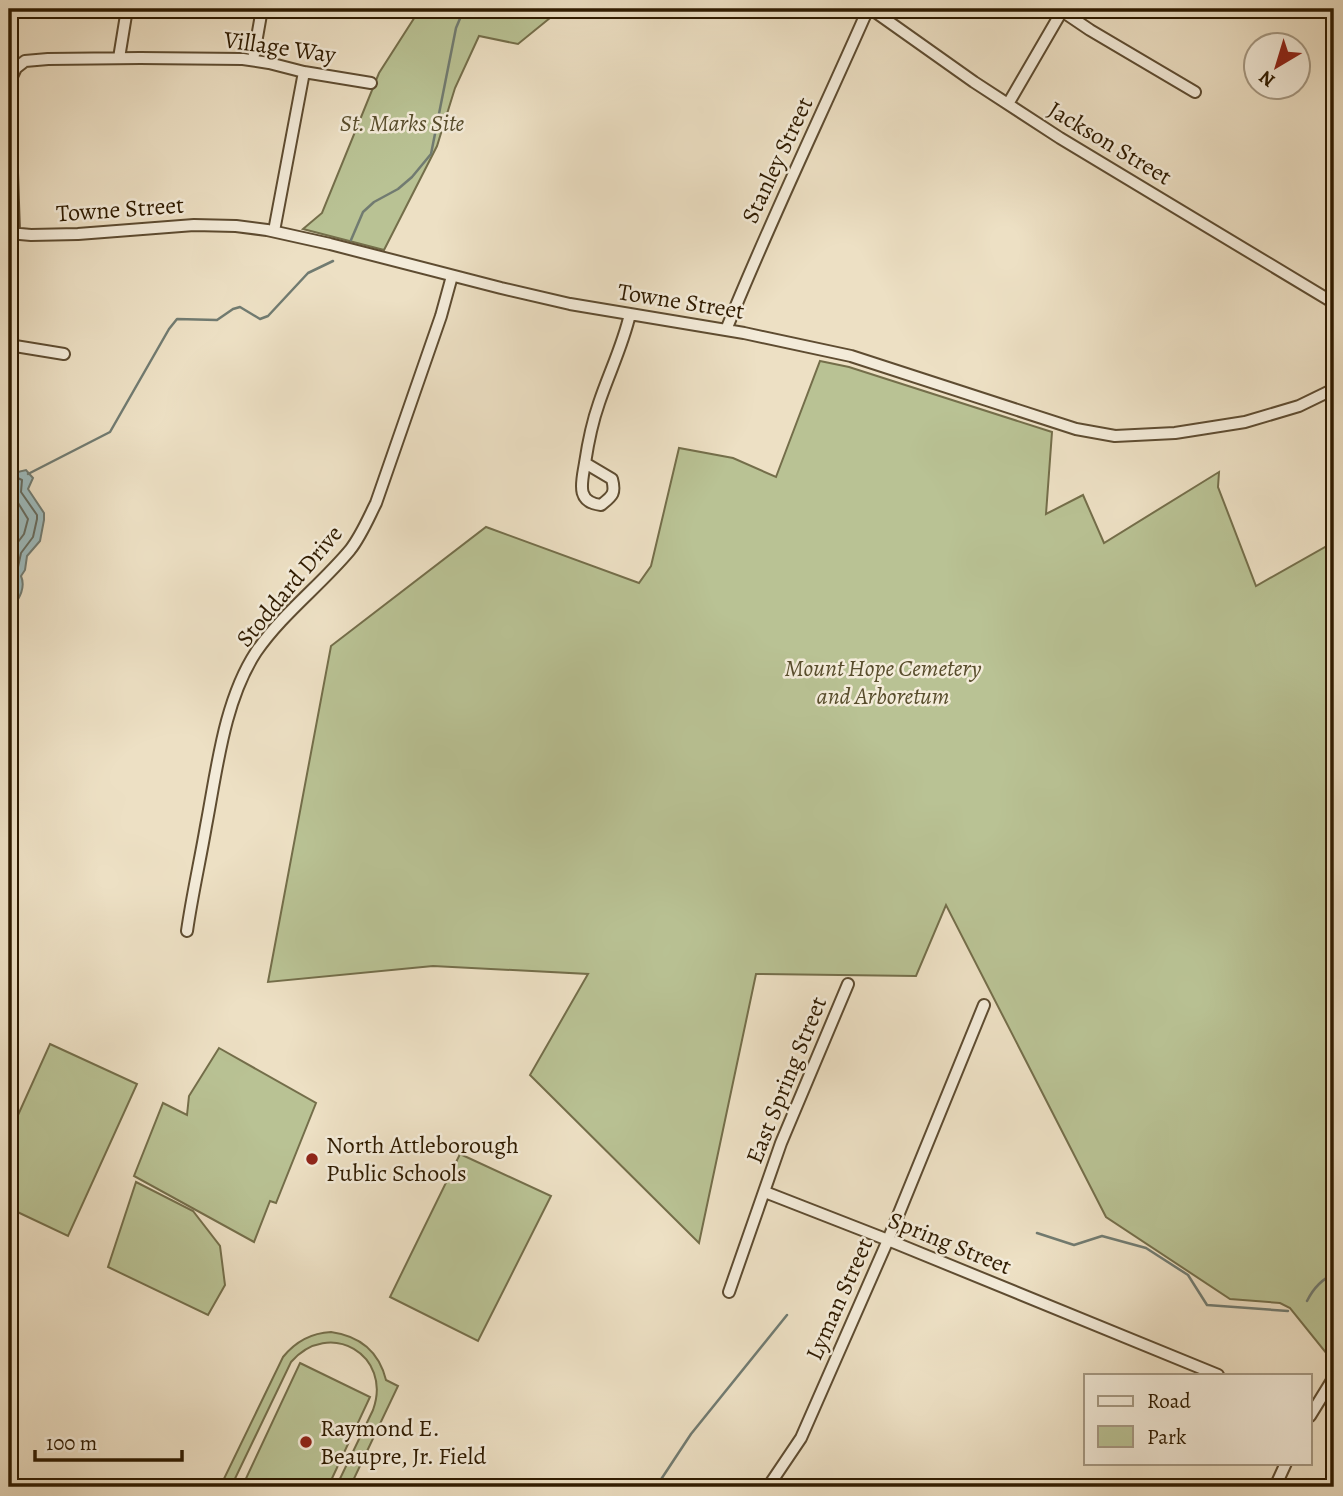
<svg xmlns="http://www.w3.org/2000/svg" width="1343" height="1496" viewBox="0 0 1343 1496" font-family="Alegreya,serif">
	<rect width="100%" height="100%" fill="#ede0c4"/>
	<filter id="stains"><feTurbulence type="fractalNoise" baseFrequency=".00286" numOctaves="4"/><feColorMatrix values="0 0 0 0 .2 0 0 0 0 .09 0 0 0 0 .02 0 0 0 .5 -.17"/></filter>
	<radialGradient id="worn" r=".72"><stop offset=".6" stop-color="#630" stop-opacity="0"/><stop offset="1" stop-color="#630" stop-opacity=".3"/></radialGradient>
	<!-- green -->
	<path fill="#b9c294" stroke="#746e4a" stroke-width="2" d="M 420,9 L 561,9 L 518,44 L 479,36 L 455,88 L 437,146 L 384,250 L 303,229 L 322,213 L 379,73 Z
		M 820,361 L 849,367 L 1052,432 L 1046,514 L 1083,495 L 1104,543 L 1219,472 L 1218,487 L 1256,586 L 1334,542 L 1334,1356 L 1331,1359 L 1290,1308 L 1280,1303 L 1230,1299 L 1106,1217 L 946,905 L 916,976 L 756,974 L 699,1243 L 530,1075 L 588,974 L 433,966 L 268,982 L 331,646 L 486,527 L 639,583 L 651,566 L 679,448 L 733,458 L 776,477 Z
		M 50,1044 L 137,1084 L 68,1236 L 9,1208 L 9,1135 Z
		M 219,1048 L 316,1103 L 276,1203 L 270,1201 L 254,1242 L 134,1176 L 163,1103 L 187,1115 L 189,1096 Z
		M 460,1154 L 551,1196 L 478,1341 L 390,1297 Z
		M 136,1182 L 193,1211 L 220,1246 L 225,1285 L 208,1315 L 108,1267 Z
		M 331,1332 C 360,1336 379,1352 386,1380 L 398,1386 L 350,1487 L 336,1487 L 373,1410 C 393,1355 329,1318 291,1362 L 231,1487 L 220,1487 L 283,1357 C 296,1341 311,1333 331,1332 Z
		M 300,1363 L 370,1397 L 328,1487 L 242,1487 Z"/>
	<!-- water -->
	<path fill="#9dbbbd" stroke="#717b71" stroke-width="2" d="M 9,465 L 18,472 L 26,470 L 33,478 L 28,489 L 44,513 L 44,520 L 40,541 L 27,556 L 25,570 L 21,576 C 27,590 16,602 9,614 Z"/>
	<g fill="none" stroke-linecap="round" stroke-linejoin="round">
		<!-- shore -->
		<path stroke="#666b5e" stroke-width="2" d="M 9,474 L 22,480 L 21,492 L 37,515 L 37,519 L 33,537 L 21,553 L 18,567 L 15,574 L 16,586 L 9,600
			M 9,484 L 12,487 L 15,498 L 28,519 L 24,534 L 12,550 L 9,566"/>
		<!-- stream -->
		<path stroke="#717b71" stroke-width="2.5" d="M 351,240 L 363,212 L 374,202 L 398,189 L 412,177 L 431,154 L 456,28 L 464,9
			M 28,474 L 110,432 L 169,329 L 177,319 L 217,320 L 233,309 L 240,307 L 260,319 L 268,316 L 308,273 L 333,261
			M 1037,1233 L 1074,1245 L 1102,1236 L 1146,1248 L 1188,1275 L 1207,1305 L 1288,1311
			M 1307,1301 C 1313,1289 1322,1279 1334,1274
			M 656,1487 L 691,1434 L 787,1315"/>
		<!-- minor casing -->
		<g stroke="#5e4c31" stroke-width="14">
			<path id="minor" d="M 871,9 L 974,82 L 1060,138 L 1334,303
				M 1059,9 L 1090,30 L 1195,92
				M 119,58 L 127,9
				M 253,60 L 262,9
				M 1008,104 L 1062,11
				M 274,231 L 304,72
				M 9,233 L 31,235 L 78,234 L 194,225 L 236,226 L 267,230 L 330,244 L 501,288 L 570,304 L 744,333 L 851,356 L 1076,429 L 1115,436 L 1175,433 L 1245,422 L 1299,406 L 1334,389
				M 14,233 L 9,83 L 16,68 L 25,61 L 48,59 L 140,58 L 243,59 L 269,63 L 304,72 L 371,83
				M 726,330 C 770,221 821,116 868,9
				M 9,345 L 64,354
				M 585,463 C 582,482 575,502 601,505 C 612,496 616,494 612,479 L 585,463 C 588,443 592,423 599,403 C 609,373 623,345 630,314
				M 187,931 C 192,896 200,861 206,826 C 217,769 224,701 256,652 C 282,614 321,585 350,550 C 361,536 368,519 376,503 L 441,316 L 452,276
				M 765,1192 L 888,1240 L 1218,1375
				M 729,1292 L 781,1143 L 848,984
				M 1310,1416 L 1334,1377
				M 768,1487 L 801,1438 L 888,1240 L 984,1005
				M 1275,1487 L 1286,1463"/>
		</g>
		<!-- minor -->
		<use href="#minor" stroke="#f3ebd9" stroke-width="10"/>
	</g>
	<!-- markers -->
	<g fill="#8f2418" stroke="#f3ebd9" stroke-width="2.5">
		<circle cx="312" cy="1159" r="7"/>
		<circle cx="306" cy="1442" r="7"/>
	</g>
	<g text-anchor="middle" stroke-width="5" stroke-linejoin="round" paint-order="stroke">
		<!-- street labels -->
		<g font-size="24" fill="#2f1b00" stroke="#f3ebd9">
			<text transform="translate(280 47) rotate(8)" y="8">Village Way</text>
			<text transform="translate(1110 143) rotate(31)" y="8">Jackson Street</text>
			<text transform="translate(777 160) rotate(-65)" y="8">Stanley Street</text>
			<text transform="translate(120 209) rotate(-4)" y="8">Towne Street</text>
			<text transform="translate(681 301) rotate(9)" y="8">Towne Street</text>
			<text transform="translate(289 586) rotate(-50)" y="8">Stoddard Drive</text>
			<text transform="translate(786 1080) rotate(-68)" y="8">East Spring Street</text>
			<text transform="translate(950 1243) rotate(22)" y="8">Spring Street</text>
			<text transform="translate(839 1299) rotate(-66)" y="8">Lyman Street</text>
		</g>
		<!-- park labels -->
		<g font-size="24" font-style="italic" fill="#584d2c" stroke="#f3ebd9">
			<text x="402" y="131">St. Marks Site</text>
			<text x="883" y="676">Mount Hope Cemetery<tspan x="883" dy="28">and Arboretum</tspan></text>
		</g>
		<!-- poi labels -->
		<g font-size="24" fill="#2f1b00" stroke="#f3ebd9" text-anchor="start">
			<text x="326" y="1153">North Attleborough<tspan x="326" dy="28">Public Schools</tspan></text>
			<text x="320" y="1436">Raymond E.<tspan x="320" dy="28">Beaupre, Jr. Field</tspan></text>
		</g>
	</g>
	<!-- margin -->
	<rect width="1343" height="1496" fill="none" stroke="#ede0c4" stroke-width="35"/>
	<rect x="10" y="10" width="1322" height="1475" fill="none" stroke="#2f1b00" stroke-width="3.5"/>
	<rect x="18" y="18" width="1308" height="1461" fill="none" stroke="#2f1b00" stroke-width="2"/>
	<!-- legend -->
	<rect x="1084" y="1374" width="228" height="91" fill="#f3ebd9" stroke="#a59882" stroke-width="2"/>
	<rect x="1098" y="1396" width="35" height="10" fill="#f3ebd9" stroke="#a59882" stroke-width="2"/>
	<text x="1147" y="1408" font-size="21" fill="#2f1b00">Road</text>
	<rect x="1098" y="1426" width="35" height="21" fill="#b9c294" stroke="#a59882" stroke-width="2"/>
	<text x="1147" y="1444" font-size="21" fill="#2f1b00">Park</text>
	<!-- north arrow -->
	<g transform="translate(1277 66) rotate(218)"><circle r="33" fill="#f3ebd9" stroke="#a59882" stroke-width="2"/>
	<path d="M0-5L12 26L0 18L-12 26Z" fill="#8f2418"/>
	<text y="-10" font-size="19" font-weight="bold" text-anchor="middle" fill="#2f1b00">N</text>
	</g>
	<!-- scale -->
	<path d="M35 1450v10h147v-10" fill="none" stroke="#2f1b00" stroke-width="3.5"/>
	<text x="46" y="1450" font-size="21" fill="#2f1b00" stroke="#f3ebd9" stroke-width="5" paint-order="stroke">100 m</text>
	<rect width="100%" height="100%" filter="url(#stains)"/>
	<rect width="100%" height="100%" fill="url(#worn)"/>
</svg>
